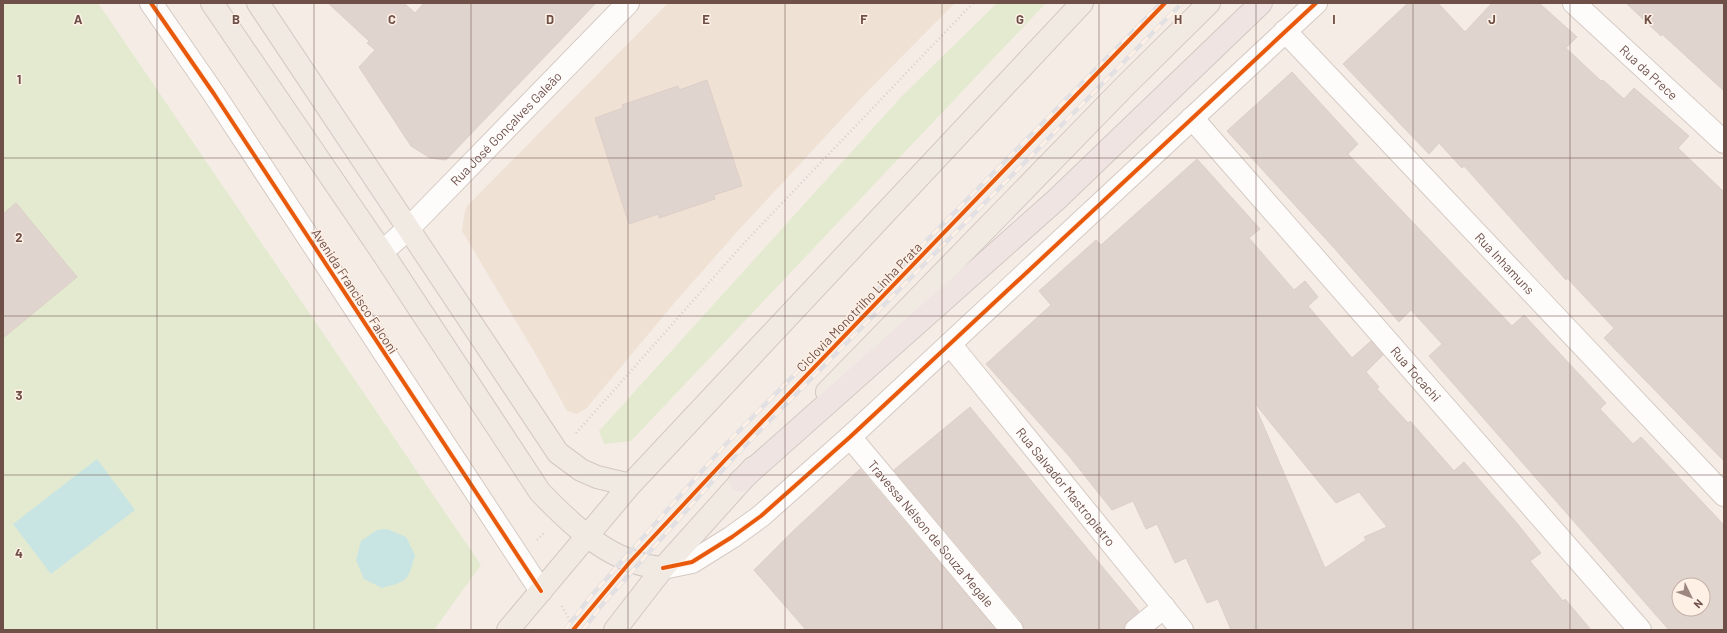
<svg xmlns="http://www.w3.org/2000/svg" width="1727" height="633" viewBox="0 0 1727 633" font-family="Barlow,sans-serif">
	<rect width="100%" height="100%" fill="#f5ede5"/>
	<!-- residential -->
	<path fill="#f0e1d5" d="M 668,3 L 955,3 L 862,97 L 736,233 L 676,301 L 586,409 L 577,414 L 567,411 L 539,360 L 462,231 L 464,215 L 467,206 Z"/>
	<!-- green -->
	<path fill="#e3ead0" d="M 3,3 L 98,3 L 481,565 L 434,630 L 3,630 Z
		M 997,3 L 1046,3 L 631,441 L 604,444 L 599,431 L 902,96 Z"/>
	<!-- water -->
	<path fill="#c8e5e3" d="M 97,459 L 135,510 L 51,574 L 13,524 Z
		M 387,529 L 406,537 L 415,555 C 408,581 408,581 382,588 L 364,579 L 356,560 L 361,541 L 377,530 Z"/>
	<!-- building -->
	<path fill="#e0d4ce" stroke="#ddcfc8" fill-rule="evenodd" d="M 328,3 L 404,3 L 415,13 L 424,3 L 596,3 L 446,160 L 430,158 L 411,146 L 359,67 L 375,50 L 367,43 L 369,41 Z
		M 1408,3 L 1438,3 L 1465,32 L 1492,3 L 1539,3 L 1577,37 L 1566,48 L 1601,81 L 1603,80 L 1624,99 L 1634,88 L 1689,136 L 1678,148 L 1724,192 L 1724,461 L 1604,338 L 1614,328 L 1567,278 L 1566,280 L 1464,166 L 1462,168 L 1439,143 L 1429,154 L 1343,64 Z
		M 1626,3 L 1724,3 L 1724,91 L 1662,34 L 1661,36 Z
		M 1292,72 L 1358,144 L 1348,154 L 1441,252 L 1512,326 L 1524,315 L 1606,403 L 1600,409 L 1633,444 L 1641,437 L 1724,525 L 1724,630 L 1669,630 L 1429,356 L 1442,344 L 1411,310 L 1399,322 L 1335,249 L 1227,131 ZM 1679,585 L 1703,585 L 1703,609 L 1679,609 Z
		M 707,80 L 742,186 L 714,195 L 715,199 L 659,218 L 658,214 L 629,224 L 595,118 L 623,108 L 622,105 L 678,86 L 679,90 Z
		M 1197,159 L 1260,229 L 1249,238 L 1294,290 L 1305,281 L 1318,297 L 1308,306 L 1352,358 L 1371,341 L 1383,355 L 1366,372 L 1379,387 L 1377,389 L 1408,423 L 1410,421 L 1454,471 L 1464,462 L 1516,522 L 1541,553 L 1530,561 L 1563,601 L 1565,599 L 1591,630 L 1231,630 L 1218,599 L 1207,603 L 1186,558 L 1175,563 L 1157,524 L 1146,529 L 1133,501 L 1112,510 L 1069,456 L 986,364 L 1051,305 L 1039,291 L 1096,240 L 1101,245 ZM 1256,405 L 1336,503 L 1359,492 L 1387,527 L 1364,537 L 1366,540 L 1325,568 L 1255,406 Z
		M 16,203 L 77,277 L 3,338 L 3,214 Z
		M 970,407 L 1139,611 L 1128,621 L 1124,625 L 1124,630 L 1024,630 L 1022,622 L 894,470 Z
		M 860,469 L 996,630 L 806,630 L 754,570 L 793,531 Z"/>
	<g fill="none" stroke-linecap="round" stroke-linejoin="round">
		<!-- minor casing -->
		<g stroke="#d5cac4" stroke-width="24">
			<g id="minor">
				<path d="M 151,3 L 214,94 L 541,591"/>
				<path id="s1" d="M 1574,3 L 1724,142"/>
				<path id="s2" d="M 1285,31 L 1724,495"/>
				<path id="s3" d="M 1192,118 L 1640,630"/>
				<path id="s4" d="M 382,252 L 409,228 L 628,3"/>
				<path id="s5" d="M 950,344 L 1182,630"/>
				<path id="s6" d="M 850,437 L 1012,630"/>
				<path d="M 663,568 L 692,562 L 732,537 L 761,516 L 850,437 L 1316,3"/>
				<path d="M 1136,630 L 1164,607"/>
			</g>
		</g>
		<!-- major casing -->
		<g stroke="#d3c8c3" stroke-width="24">
			<path id="major" d="M 212,3 L 382,252 L 540,492 C 574,527 611,564 663,568
				M 258,3 L 558,453 L 581,470 L 597,477 L 630,485
				M 827,392 L 1125,86 L 1209,3
				M 508,630 L 630,485 L 1082,3
				M 615,630 L 663,568 L 753,468"/>
		</g>
		<!-- highway casing -->
		<g stroke="#d3c8c3" stroke-width="24">
			<path id="highway" d="M 740,481 L 1056,200 L 1261,3"/>
		</g>
		<!-- path -->
		<path stroke="#d8cecb" stroke-width="2.5" stroke-dasharray="1 3" stroke-linecap="butt" d="M 576,433 L 745,242 L 973,3
			M 537,540 L 545,532
			M 562,606 L 575,630"/>
		<!-- minor -->
		<use href="#minor" stroke="#fefcfb" stroke-width="22"/>
		<!-- major -->
		<use href="#major" stroke="#f1eae3" stroke-width="22"/>
		<!-- highway -->
		<use href="#highway" stroke="#efe4e2" stroke-width="22"/>
		<!-- rail casing -->
		<g stroke="#e2e0e2" stroke-width="4.5">
			<path id="rail" d="M 565,630 L 591,596 L 725,445 L 1161,3
				M 583,630 L 602,605 L 736,455 L 1182,3"/>
		</g>
		<!-- rail -->
		<use href="#rail" stroke="#fef0e5" stroke-width="3" stroke-dasharray="9" stroke-linecap="butt"/>
		<!-- cycleway casing -->
		<g stroke="#fef0e5" stroke-width="6">
			<path id="cycleway" d="M 151,3 L 214,94 L 541,591
				M 663,568 L 692,562 L 732,537 L 761,516 L 850,437 L 1316,3
				M 573,630 L 630,562 L 725,460 L 1165,3"/>
		</g>
		<!-- cycleway -->
		<use href="#cycleway" stroke="#e8590c" stroke-width="4"/>
	</g>
	<!-- grid -->
	<path fill="none" stroke="#6f5049" stroke-width="1" stroke-opacity="0.55" d="M 157,3 L 157,630M 314,3 L 314,630M 471,3 L 471,630M 628,3 L 628,630M 785,3 L 785,630M 942,3 L 942,630M 1099,3 L 1099,630M 1256,3 L 1256,630M 1413,3 L 1413,630M 1570,3 L 1570,630M 3,158 L 1724,158M 3,316 L 1724,316M 3,475 L 1724,475"/>
	<g text-anchor="middle" stroke-width="3" stroke-linejoin="round" paint-order="stroke">
		<!-- street labels -->
		<g font-size="13" fill="#6f5049" stroke="#fef0e5">
			<text dy="5" stroke="none"><textPath href="#s1" startOffset="102">Rua da Prece</textPath></text>
			<text dy="5" stroke="none"><textPath href="#s4" startOffset="175">Rua José Gonçalves Galeão</textPath></text>
			<text dy="5" stroke="none"><textPath href="#s2" startOffset="320">Rua Inhamuns</textPath></text>
			<text transform="translate(355 291) rotate(57)" y="5">Avenida Francisco Falconi</text>
			<text transform="translate(859 307) rotate(-46)" y="5">Ciclovia Monotrilho Linha Prata</text>
			<text dy="5" stroke="none"><textPath href="#s3" startOffset="340">Rua Tocachi</textPath></text>
			<text dy="5" stroke="none"><textPath href="#s5" startOffset="184">Rua Salvador Mastropietro</textPath></text>
			<text dy="5" stroke="none"><textPath href="#s6" startOffset="126">Travessa Nélson de Souza Megale</textPath></text>
		</g>
	</g>
	<g font-size="13" text-anchor="middle" font-weight="bold" fill="#6f5049" stroke="#fef0e5" stroke-width="3" stroke-linejoin="round" paint-order="stroke">
		<text x="78" y="24">A</text>
		<text x="236" y="24">B</text>
		<text x="392" y="24">C</text>
		<text x="550" y="24">D</text>
		<text x="706" y="24">E</text>
		<text x="864" y="24">F</text>
		<text x="1020" y="24">G</text>
		<text x="1178" y="24">H</text>
		<text x="1334" y="24">I</text>
		<text x="1492" y="24">J</text>
		<text x="1648" y="24">K</text>
		<text x="19" y="84">1</text>
		<text x="19" y="242">2</text>
		<text x="19" y="400">3</text>
		<text x="19" y="558">4</text>
	</g>
	<!-- border -->
	<rect width="1727" height="633" fill="none" stroke="#6f5049" stroke-width="8"/>
	<!-- north arrow -->
	<g transform="translate(1691 597) rotate(133)"><circle r="19" fill="#fef0e5" stroke="#c5b0a7"/>
	<path d="M0-3L7 15L0 10L-7 15Z" fill="#9e8780"/>
	<text y="-6" font-size="11" font-weight="bold" text-anchor="middle" fill="#6f5049">N</text>
	</g>
</svg>
